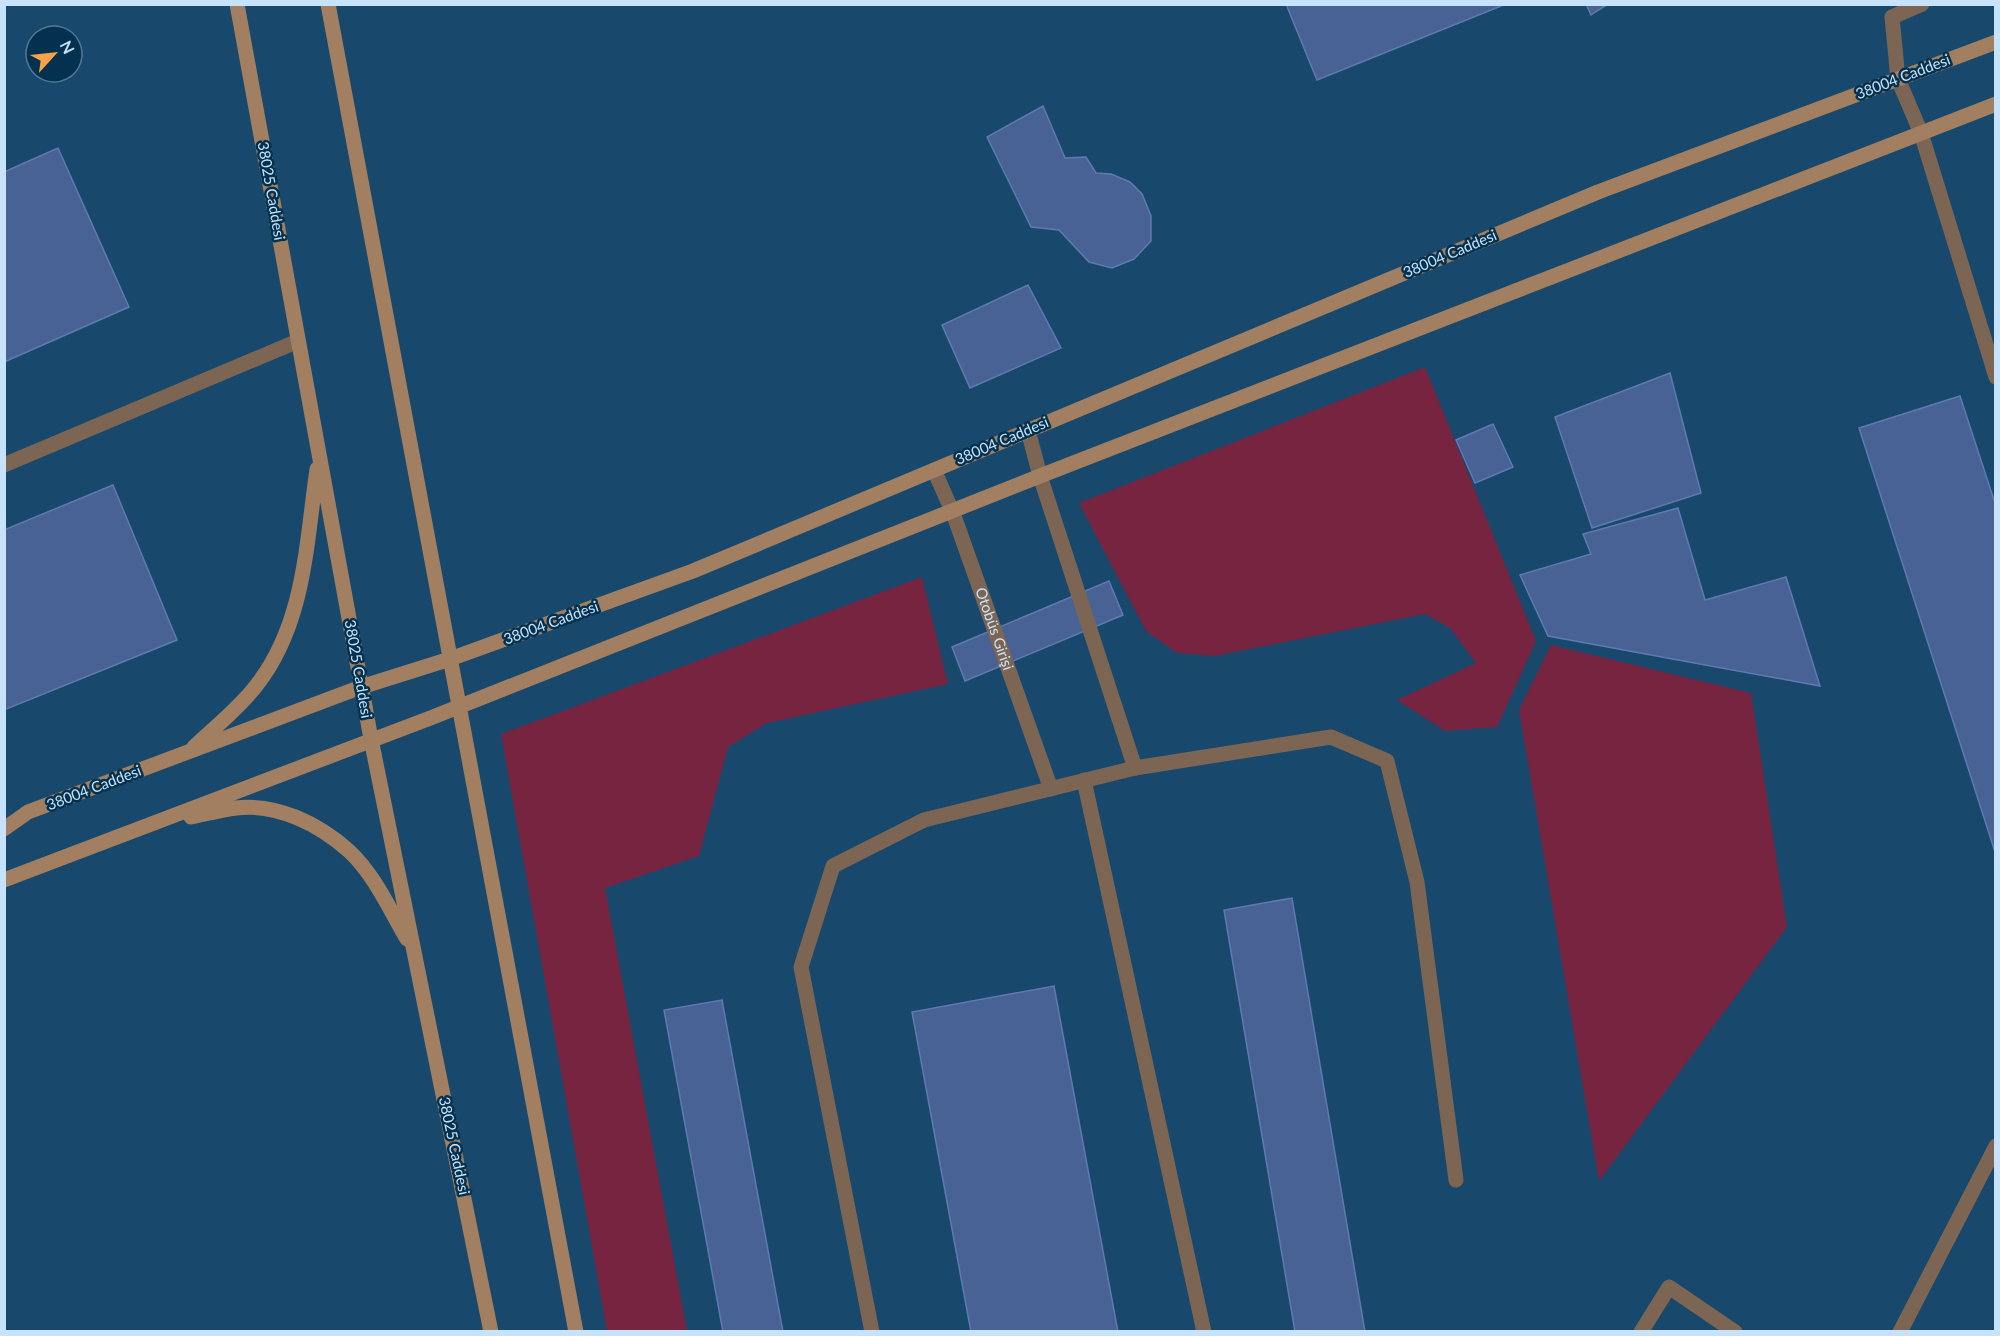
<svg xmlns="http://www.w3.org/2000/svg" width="2000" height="1336" viewBox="0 0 2000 1336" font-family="Lato,sans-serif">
	<rect width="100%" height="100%" fill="#103c5b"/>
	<!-- built -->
	<path fill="#18496c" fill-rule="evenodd" d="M 5,5 L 1995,5 L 1995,1331 L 5,1331 ZM 36,36 L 72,36 L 72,72 L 36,72 Z"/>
	<!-- green -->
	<path fill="#762440" d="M 1425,367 L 1536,641 L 1497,727 L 1445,731 L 1397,700 L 1476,663 L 1450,628 L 1425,614 L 1215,656 L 1177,653 L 1146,631 L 1079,503 Z
		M 922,577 L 948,684 L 767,723 L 728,747 L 699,856 L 605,888 L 687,1331 L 607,1331 L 501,734 Z
		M 1551,645 L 1751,693 L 1787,927 L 1599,1181 L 1519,710 Z"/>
	<!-- building -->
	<path fill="#486296" stroke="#5f7ab0" stroke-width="1.5" d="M 1286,4 L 1506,4 L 1317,80 Z
		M 1586,4 L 1608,4 L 1591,15 Z
		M 1043,106 L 1065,158 L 1086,157 L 1096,173 L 1111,174 L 1130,182 L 1142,194 L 1151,216 L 1151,241 L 1134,259 L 1112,268 L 1089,262 L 1059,230 L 1031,227 L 987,137 Z
		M 58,148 L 129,307 L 4,362 L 4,172 Z
		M 1028,285 L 1061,348 L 970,388 L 942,325 Z
		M 1670,373 L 1701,493 L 1592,528 L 1555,417 Z
		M 1960,396 L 1996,506 L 1995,852 L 1859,428 Z
		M 1493,424 L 1513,467 L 1475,483 L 1456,440 Z
		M 113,485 L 177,640 L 4,710 L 4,530 Z
		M 1678,508 L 1705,600 L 1786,577 L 1820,686 L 1548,636 L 1520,575 L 1591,554 L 1583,534 Z
		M 1109,581 L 1123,615 L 965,681 L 952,647 Z
		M 1292,898 L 1365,1332 L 1295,1332 L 1224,910 Z
		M 1054,986 L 1118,1332 L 971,1332 L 912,1012 Z
		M 722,1000 L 783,1332 L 723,1332 L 664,1010 Z"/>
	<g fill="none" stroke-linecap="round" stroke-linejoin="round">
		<!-- lane -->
		<g stroke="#7c6653" stroke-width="15">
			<path d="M 1028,430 L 1040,476 L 1135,768"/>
			<path d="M 4,465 L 298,341"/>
			<path id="s1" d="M 934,470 L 953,513 L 1051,789"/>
			<path d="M 1084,780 L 1204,1332"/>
			<path d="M 872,1332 L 801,967 L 833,866 L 924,820 L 1135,768 L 1331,737 L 1387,761 L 1417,882 L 1456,1180"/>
			<path d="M 1641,1332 L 1669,1287 L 1735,1332"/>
			<path d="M 1900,1332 L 1996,1146"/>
		</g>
		<!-- street -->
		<path stroke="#7c6653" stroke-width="15" d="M 1922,4 L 1892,17 L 1898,79 L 1921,133 L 1996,377"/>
		<!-- secondary -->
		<path stroke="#a17f60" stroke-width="15" d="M 237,4 L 371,739 L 491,1332
			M 328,4 L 576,1332
			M 194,747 C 215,727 239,708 256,686 C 305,624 306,544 317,469
			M 191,817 C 206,814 221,810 236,808 C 277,803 319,824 349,851 C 374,874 390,910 407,939
			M 4,829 L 28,812 L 361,687 L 450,659 L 693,571 L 1598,192 L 1996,42
			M 4,880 L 433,717 L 1040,476 L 1996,104"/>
	</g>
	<g text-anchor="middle" stroke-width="5" stroke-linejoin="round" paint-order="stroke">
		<!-- street labels -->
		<g font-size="15" fill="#c7e3fb" stroke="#03314f">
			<text transform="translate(1903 77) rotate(-21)" y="5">38004 Caddesi</text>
			<text transform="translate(271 191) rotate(80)" y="5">38025 Caddesi</text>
			<text transform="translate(1450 254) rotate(-23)" y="5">38004 Caddesi</text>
			<text transform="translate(1002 441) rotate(-23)" y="5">38004 Caddesi</text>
			<text transform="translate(551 623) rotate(-20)" y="5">38004 Caddesi</text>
			<text dy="5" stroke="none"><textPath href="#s1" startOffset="170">Otobüs Girişi</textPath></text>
			<text transform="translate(358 669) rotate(80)" y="5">38025 Caddesi</text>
			<text transform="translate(94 788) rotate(-21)" y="5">38004 Caddesi</text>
			<text transform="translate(454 1146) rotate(78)" y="5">38025 Caddesi</text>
		</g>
	</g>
	<!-- border -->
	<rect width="2000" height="1336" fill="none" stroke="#c7e3fb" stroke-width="12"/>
	<!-- north arrow -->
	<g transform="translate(54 54) rotate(63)"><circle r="28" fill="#03314f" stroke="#517894" stroke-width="1.5"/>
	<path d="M0-4.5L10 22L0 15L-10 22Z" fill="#f7a149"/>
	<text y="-9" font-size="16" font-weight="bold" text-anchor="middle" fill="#c7e3fb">N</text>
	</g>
</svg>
